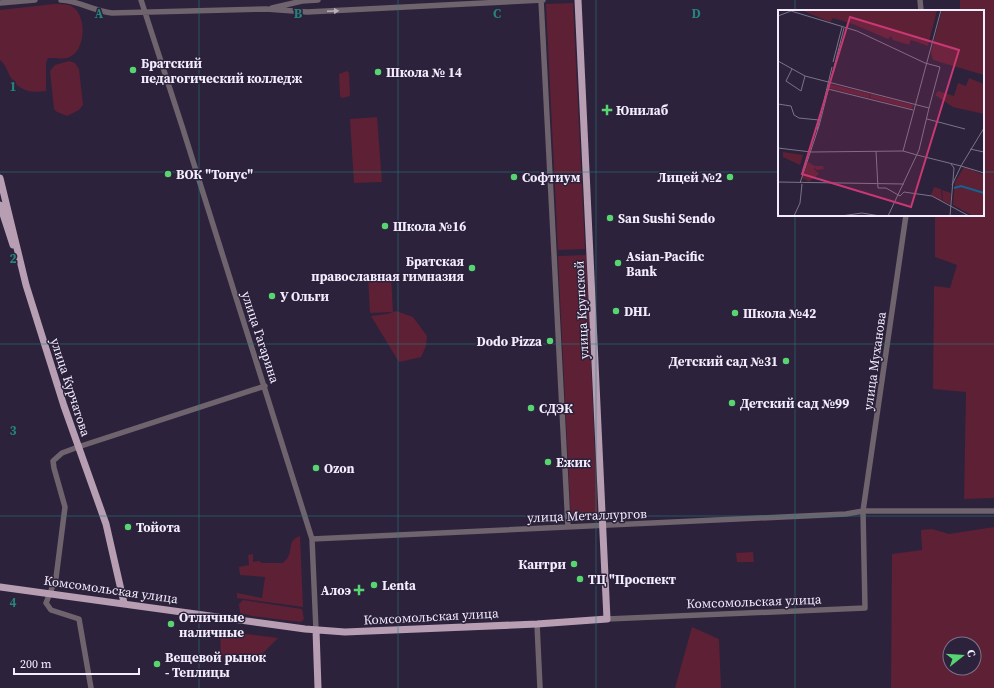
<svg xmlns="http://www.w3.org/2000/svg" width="994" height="688" viewBox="0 0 994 688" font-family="'Source Serif 4',serif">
	<rect width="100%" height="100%" fill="#2c223b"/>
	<!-- green -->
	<path fill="#5e2035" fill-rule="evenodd" d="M 960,0 L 994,0 L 994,498 L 964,499 L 966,392 L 933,389 L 934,286 L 950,288 L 957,265 L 935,257 L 935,215 L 983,215 L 983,11 L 960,11 Z
		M 573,3 L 585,249 L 558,250 L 546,4 Z
		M 54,4 C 58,4 65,4 69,5 C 88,11 87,53 67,58 C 62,59 54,58 48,58 L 46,63 L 46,91 C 32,93 21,92 12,79 C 7,72 7,66 0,60 L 0,10 Z
		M 69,61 L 75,63 L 79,69 L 83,105 L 79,110 L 67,116 L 57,112 L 54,109 L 50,71 L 55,65 Z
		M 347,71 L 349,73 L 350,96 L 342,98 L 340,96 L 339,74 Z
		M 377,117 L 382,182 L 354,183 L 350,119 Z
		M 586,255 L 598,520 L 571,522 L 558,256 Z
		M 391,275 L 393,312 L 370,313 L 368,276 Z
		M 396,311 L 413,317 L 427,336 L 426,346 L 421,357 L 399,362 L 371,316 L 387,314 Z
		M 994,527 L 994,688 L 891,688 L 892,554 L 922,550 L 921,530 L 932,529 L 949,534 ZM 950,644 L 974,644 L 974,668 L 950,668 Z
		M 300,536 L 303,607 L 237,598 L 237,593 L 262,598 L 265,577 L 240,575 L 239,567 L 249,565 L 248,555 L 253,554 L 253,562 L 259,561 L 262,563 L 283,563 C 285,561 288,558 289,555 C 292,548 288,540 300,536 Z
		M 753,552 L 754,562 L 737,562 L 736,553 Z
		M 243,600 L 302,609 L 304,619 L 301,622 L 252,616 L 240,613 L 239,604 Z
		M 692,627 L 719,639 L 721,688 L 675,688 Z
		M 220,631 L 278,638 L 252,664 L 221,657 Z"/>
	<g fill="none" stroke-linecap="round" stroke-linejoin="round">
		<!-- minor -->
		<path stroke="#6f636d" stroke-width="5.5" d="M 61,0 C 79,1 94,11 112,13 L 266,9 L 307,12 L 543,0
			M 141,0 L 182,126 L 312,539 L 316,630
			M 541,0 L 568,527
			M 920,0 L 921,11
			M 0,3 L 35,0
			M 272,8 L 302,1 L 318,0
			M 312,539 L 846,514 L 863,511 L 994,511
			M 607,619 L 865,608 L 863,511 L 906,215
			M 537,624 L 540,688
			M 91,688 L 79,619 L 51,610 L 46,603 L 56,578 L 65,507 L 54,468 L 53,461 L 62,453 L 78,447 L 265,386"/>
		<!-- major -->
		<path stroke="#b79eb3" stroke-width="7" d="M 0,178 L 26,285 L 64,406 L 106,524 L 124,603
			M 0,205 L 13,245
			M 0,587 L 305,629 L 345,632 L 537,624 L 607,619 L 578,0
			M 316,630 L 318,688"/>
	</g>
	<!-- one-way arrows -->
	<defs><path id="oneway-solid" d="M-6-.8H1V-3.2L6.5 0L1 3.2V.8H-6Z"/></defs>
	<use fill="#b8afbd" href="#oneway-solid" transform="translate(333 11) rotate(-2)"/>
	<!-- grid -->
	<path fill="none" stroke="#26827c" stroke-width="1" stroke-opacity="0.55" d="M 199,0 L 199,688M 398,0 L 398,688M 596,0 L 596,688M 795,0 L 795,11M 0,172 L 779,172M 983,172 L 994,172M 795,215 L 795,688M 0,344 L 994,344M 0,516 L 994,516"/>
	<!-- markers -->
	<g fill="#57d570" stroke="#2c223b" stroke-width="1.5">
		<circle cx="133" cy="70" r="4"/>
		<circle cx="378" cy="72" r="4"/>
		<path d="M605 104h4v4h4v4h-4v4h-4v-4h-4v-4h4z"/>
		<circle cx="168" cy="174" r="4"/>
		<circle cx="514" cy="177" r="4"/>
		<circle cx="730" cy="177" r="4"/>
		<circle cx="610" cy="218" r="4"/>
		<circle cx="385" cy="226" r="4"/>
		<circle cx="618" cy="263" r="4"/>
		<circle cx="472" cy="268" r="4"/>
		<circle cx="272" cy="296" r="4"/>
		<circle cx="616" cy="311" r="4"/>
		<circle cx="735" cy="313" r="4"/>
		<circle cx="550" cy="341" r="4"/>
		<circle cx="786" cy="361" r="4"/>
		<circle cx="732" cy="403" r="4"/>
		<circle cx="531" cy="408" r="4"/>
		<circle cx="548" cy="462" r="4"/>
		<circle cx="316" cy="468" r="4"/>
		<circle cx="128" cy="527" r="4"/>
		<circle cx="574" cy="564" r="4"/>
		<circle cx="580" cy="579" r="4"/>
		<circle cx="374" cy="585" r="4"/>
		<path d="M357 584h4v4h4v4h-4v4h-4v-4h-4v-4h4z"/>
		<circle cx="171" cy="624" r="4"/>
		<circle cx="157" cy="664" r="4"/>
	</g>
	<g text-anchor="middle" stroke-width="3" stroke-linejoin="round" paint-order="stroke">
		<!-- poi labels -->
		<g font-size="13" font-weight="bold" fill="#f3edfe" stroke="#2c223b" text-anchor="start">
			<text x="141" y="68">Братский<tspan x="141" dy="15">педагогический колледж</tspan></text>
			<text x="386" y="77">Школа № 14</text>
			<text x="616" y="115">Юнилаб</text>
			<text x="176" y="179">ВОК "Тонус"</text>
			<text x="522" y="182">Софтиум</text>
			<text x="722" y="182" text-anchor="end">Лицей №2</text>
			<text x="618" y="223">San Sushi Sendo</text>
			<text x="393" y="231">Школа №16</text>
			<text x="626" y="261">Asian-Pacific<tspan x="626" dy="15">Bank</tspan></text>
			<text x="464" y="266" text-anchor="end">Братская<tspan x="464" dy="15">православная гимназия</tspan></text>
			<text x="280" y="301">У Ольги</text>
			<text x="624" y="316">DHL</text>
			<text x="743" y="318">Школа №42</text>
			<text x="542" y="346" text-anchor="end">Dodo Pizza</text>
			<text x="778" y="366" text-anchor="end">Детский сад №31</text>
			<text x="740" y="408">Детский сад №99</text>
			<text x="539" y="413">СДЭК</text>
			<text x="556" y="467">Ежик</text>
			<text x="324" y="473">Ozon</text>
			<text x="136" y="532">Тойота</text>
			<text x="566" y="569" text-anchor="end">Кантри</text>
			<text x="588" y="584">ТЦ "Проспект</text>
			<text x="382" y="590">Lenta</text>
			<text x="351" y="595" text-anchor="end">Алоэ</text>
			<text x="179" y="622">Отличные<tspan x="179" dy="15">наличные</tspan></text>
			<text x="165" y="662">Вещевой рынок<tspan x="165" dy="15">- Теплицы</tspan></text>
		</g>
		<!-- street labels -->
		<g font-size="13" fill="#f3edfe" stroke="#2c223b">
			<text transform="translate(581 310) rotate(-93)" y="5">улица Крупской</text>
			<text transform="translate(261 337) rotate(72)" y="5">улица Гагарина</text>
			<text transform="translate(874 361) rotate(-82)" y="5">улица Муханова</text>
			<text transform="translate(71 387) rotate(72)" y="5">улица Курчатова</text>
			<text transform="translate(587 515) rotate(-2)" y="5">улица Металлургов</text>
			<text transform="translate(111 589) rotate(8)" y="5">Комсомольская улица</text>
			<text transform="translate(754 601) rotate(-2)" y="5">Комсомольская улица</text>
			<text transform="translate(431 616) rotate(-3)" y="5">Комсомольская улица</text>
		</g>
	</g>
	<!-- overview -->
	<g transform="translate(778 10)">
		<rect width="206" height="206" fill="#2c223b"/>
		<path d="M 23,0 L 159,0 L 150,36 L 133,30 L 131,35 L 115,30 L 113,26 L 110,29 L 75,14 L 55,8 L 52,12 ZM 164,0 L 206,0 L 206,65 L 155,50 L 153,42 ZM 191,68 L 206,74 L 206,104 L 175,97 L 157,85 L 160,81 L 176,86 L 180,73 L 188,76 ZM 52,74 L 92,84 L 91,88 L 51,78 ZM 93,84 L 135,95 L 134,99 L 92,88 ZM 5,142 L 25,145 L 22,155 L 5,147 ZM 30,152 L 37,156 L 45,156 L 46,159 L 38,160 L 37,157 L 36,159 L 41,164 L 31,172 L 24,168 ZM 186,157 L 206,165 L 205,206 L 195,206 L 175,195 L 177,172 ZM 156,177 L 163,179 L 164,191 L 153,185 ZM 164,180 L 173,183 L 172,194 L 165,191 Z" fill="#5e2035"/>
		<path fill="none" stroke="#0f6492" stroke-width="2" d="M 176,178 L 183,176 L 206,183"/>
		<path fill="none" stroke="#7c7389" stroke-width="1" d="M 0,6 L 13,1 L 79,21 L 147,53 L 162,57 L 151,98M 0,51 L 27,66 L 151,98 L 141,140 L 110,206M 55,52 L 64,17M 14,59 L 8,71 L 23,81 L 27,66M 50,79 L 135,100M 0,94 L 13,96 L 16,105 L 21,108 L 41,110M 149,109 L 187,119M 206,118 L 183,156 L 206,163M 39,120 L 54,57M 0,138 L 33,142 L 125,141 L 139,145M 192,139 L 206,142M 98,141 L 100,178 L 108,178 L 122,186 L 126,182 L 154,186 L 191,206M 125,141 L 163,0M 139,145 L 183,156 L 174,175M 0,172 L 126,174M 22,173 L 41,116 L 66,18M 16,206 L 22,193 L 24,174M 63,206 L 84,203 L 102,206M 172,206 L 176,158 L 173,154"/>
		<path fill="#c93873" fill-opacity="0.15" stroke="#c93873" stroke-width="2" d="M 72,7 L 181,40 L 133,197 L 24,164 Z"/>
		<rect width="206" height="206" fill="none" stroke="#f3edfe" stroke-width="2"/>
	</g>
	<g font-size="13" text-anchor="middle" font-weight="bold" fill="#26827c" stroke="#2c223b" stroke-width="3" stroke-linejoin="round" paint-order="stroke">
		<text x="99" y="18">A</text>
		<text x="298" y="18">B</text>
		<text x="497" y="18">C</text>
		<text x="696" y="18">D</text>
		<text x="13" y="91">1</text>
		<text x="13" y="263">2</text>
		<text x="13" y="435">3</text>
		<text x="13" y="607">4</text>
	</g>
	<!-- north arrow -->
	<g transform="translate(962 656) rotate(73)"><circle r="19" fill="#2c223b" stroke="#7c7389"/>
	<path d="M0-3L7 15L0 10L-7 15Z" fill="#57d570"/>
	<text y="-6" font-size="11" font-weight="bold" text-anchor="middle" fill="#f3edfe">С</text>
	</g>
	<!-- scale -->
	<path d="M14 668v6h125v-6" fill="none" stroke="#f3edfe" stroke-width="2"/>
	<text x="20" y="668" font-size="12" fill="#f3edfe" stroke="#2c223b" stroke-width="3" paint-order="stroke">200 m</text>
</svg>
